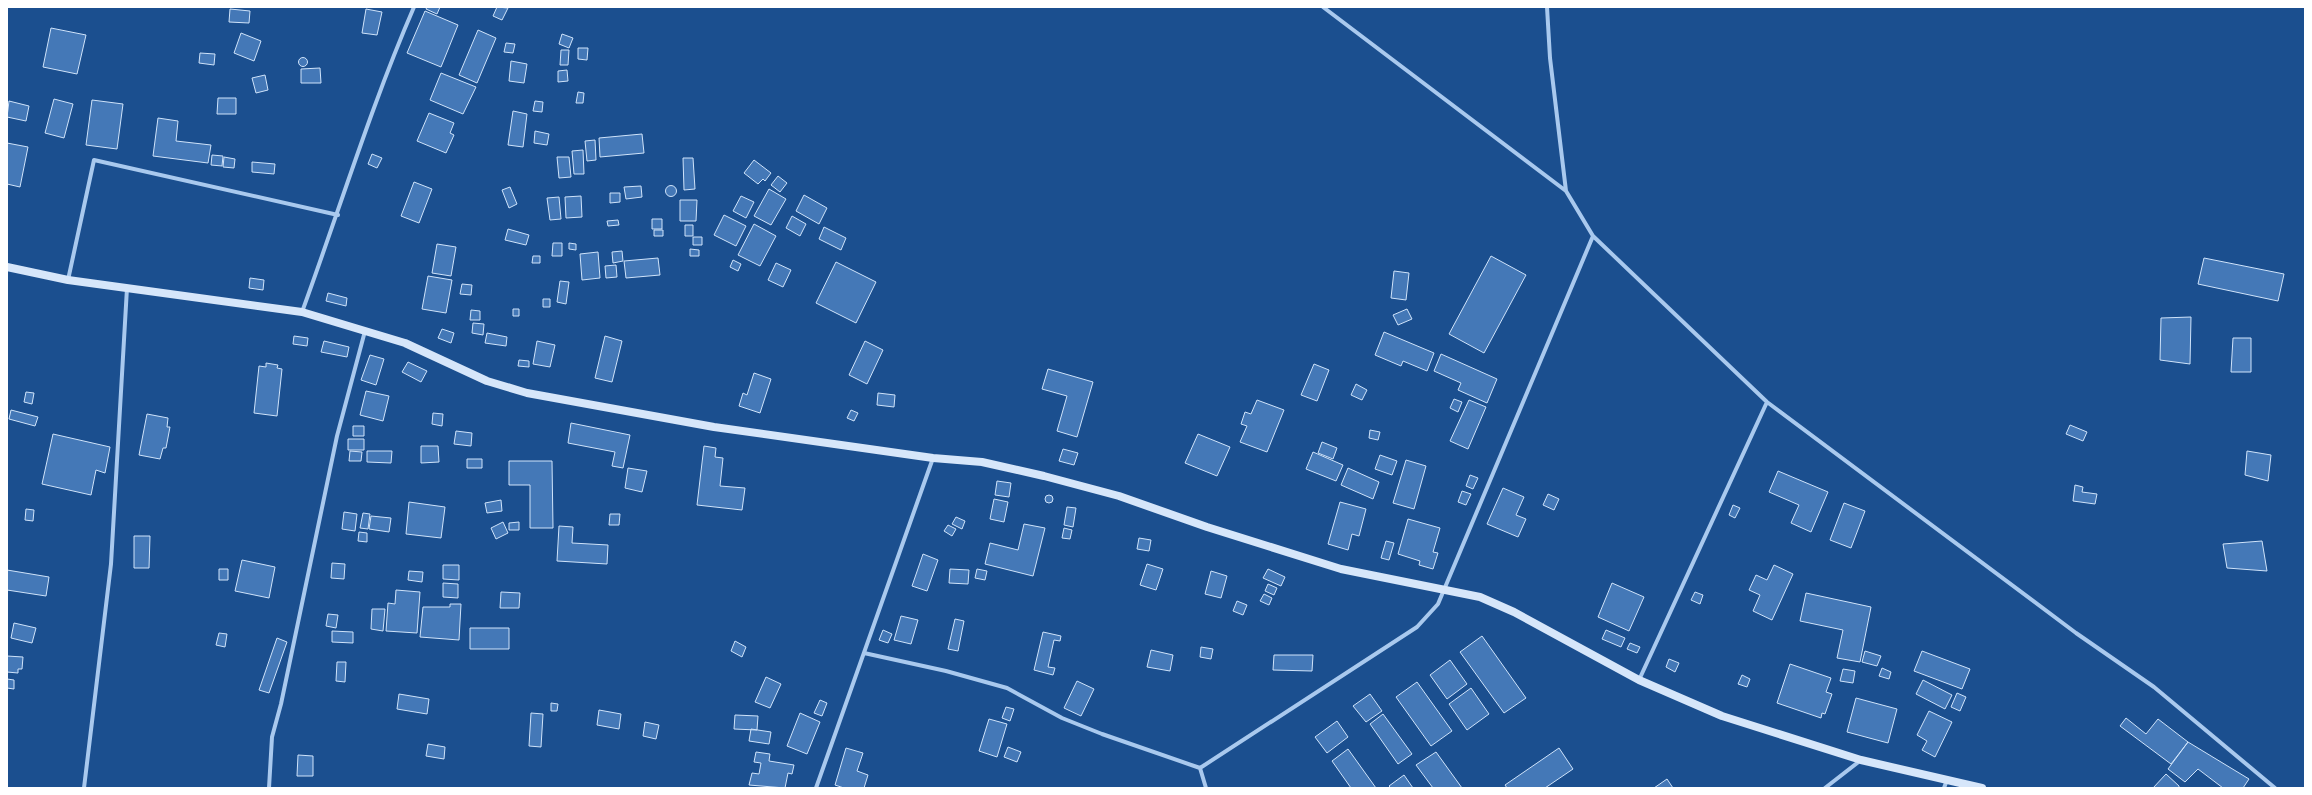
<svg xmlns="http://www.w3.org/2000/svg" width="2312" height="795" viewBox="0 0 2312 795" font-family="'Fira Sans',sans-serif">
	<rect width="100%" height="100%" fill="#1b4f8f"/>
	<!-- building -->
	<path fill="#4478b7" stroke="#cfe3fa" d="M 427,7 L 440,7 L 437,14 L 426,9 Z
		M 497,7 L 508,8 L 502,20 L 493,16 Z
		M 230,9 L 250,11 L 249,23 L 229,22 Z
		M 366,9 L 382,12 L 377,35 L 362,33 Z
		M 425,11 L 458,25 L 441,67 L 407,53 Z
		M 51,28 L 86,35 L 77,74 L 43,67 Z
		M 478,30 L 496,38 L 477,83 L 459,75 Z
		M 241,33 L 261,41 L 254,61 L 234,53 Z
		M 562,34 L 573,38 L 569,48 L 559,44 Z
		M 506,43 L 515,44 L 513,53 L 504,52 Z
		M 578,48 L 588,48 L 587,60 L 578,59 Z
		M 561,50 L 569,50 L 568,65 L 560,65 Z
		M 200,53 L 215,54 L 214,65 L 199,63 Z
		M298.5 62a4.5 4.5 0 1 1 9 0a4.5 4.5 0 1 1-9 0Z
		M 511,61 L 527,64 L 524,83 L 509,81 Z
		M 320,68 L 321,83 L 301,83 L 301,69 Z
		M 567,70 L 568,81 L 558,82 L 558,71 Z
		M 441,73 L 476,87 L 463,114 L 430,100 Z
		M 265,75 L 268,90 L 256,93 L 252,78 Z
		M 578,92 L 584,93 L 583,103 L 576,103 Z
		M 218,98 L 236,98 L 236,114 L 217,114 Z
		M 54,99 L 73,104 L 64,138 L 45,133 Z
		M 92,100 L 123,104 L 117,149 L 86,145 Z
		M 9,101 L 29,106 L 26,121 L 7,117 Z
		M 535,101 L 543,102 L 542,112 L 533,111 Z
		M 513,111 L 527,114 L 523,147 L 508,145 Z
		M 429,113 L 454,123 L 450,133 L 454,135 L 446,153 L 417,141 Z
		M 158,118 L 178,121 L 176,141 L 211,145 L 208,163 L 153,156 Z
		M 535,131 L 549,134 L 547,145 L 534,143 Z
		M 642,134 L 644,153 L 600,157 L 599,138 Z
		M 595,140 L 596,160 L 587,161 L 585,141 Z
		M 7,143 L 28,147 L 20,187 L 7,184 Z
		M 583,150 L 584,174 L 574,174 L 572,151 Z
		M 372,154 L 382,158 L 377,168 L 368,164 Z
		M 212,155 L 223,156 L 222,166 L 211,165 Z
		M 224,157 L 235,159 L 234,168 L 223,167 Z
		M 557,157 L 569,157 L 571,177 L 559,178 Z
		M 683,158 L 693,158 L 695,189 L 684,190 Z
		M 754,160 L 771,173 L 765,181 L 763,179 L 758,184 L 744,173 Z
		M 252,162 L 275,164 L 274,174 L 252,172 Z
		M 778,176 L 787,183 L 780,192 L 771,185 Z
		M 414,182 L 432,189 L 419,223 L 401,216 Z
		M665.5 191a5.5 5.5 0 1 1 11 0a5.5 5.5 0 1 1-11 0Z
		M 641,186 L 642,197 L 626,199 L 624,187 Z
		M 510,187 L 517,204 L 509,208 L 502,190 Z
		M 769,189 L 786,199 L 771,225 L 754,216 Z
		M 610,193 L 620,193 L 620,202 L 610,203 Z
		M 804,195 L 827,208 L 819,224 L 796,211 Z
		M 581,196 L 582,217 L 566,218 L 565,197 Z
		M 741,196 L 754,202 L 746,218 L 733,211 Z
		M 559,197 L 561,219 L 550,220 L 547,198 Z
		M 680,200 L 697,200 L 696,221 L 680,221 Z
		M 724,215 L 746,226 L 736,246 L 714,235 Z
		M 792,216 L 806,224 L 800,236 L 786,228 Z
		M 652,219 L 662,219 L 662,229 L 652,229 Z
		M 618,220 L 619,225 L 608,226 L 607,221 Z
		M 754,224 L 776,236 L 760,266 L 738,255 Z
		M 685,225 L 693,225 L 693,236 L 685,236 Z
		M 824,227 L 846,238 L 841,250 L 819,239 Z
		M 508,229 L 529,235 L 526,245 L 505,240 Z
		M 654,230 L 663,230 L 663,236 L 654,236 Z
		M 693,237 L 702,237 L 702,245 L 693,245 Z
		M 553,243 L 562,243 L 562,256 L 552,256 Z
		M 569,243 L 576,244 L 576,250 L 569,249 Z
		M 437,244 L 456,247 L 451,276 L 432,273 Z
		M 690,249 L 699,250 L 699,256 L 690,256 Z
		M 622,251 L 623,261 L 613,263 L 612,252 Z
		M 598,252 L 600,278 L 582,280 L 580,254 Z
		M 533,256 L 540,256 L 540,263 L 532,263 Z
		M 1491,256 L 1526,275 L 1484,353 L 1449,334 Z
		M 658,258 L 660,275 L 626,278 L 624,261 Z
		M 2204,258 L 2284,274 L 2278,301 L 2198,284 Z
		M 733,260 L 741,264 L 738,271 L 730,267 Z
		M 836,262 L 876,282 L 856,323 L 816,303 Z
		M 776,263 L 791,270 L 783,287 L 768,280 Z
		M 616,265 L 617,277 L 606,278 L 605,266 Z
		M 1394,271 L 1409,273 L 1406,300 L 1391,298 Z
		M 428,276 L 452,280 L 446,313 L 422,309 Z
		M 250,278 L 264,280 L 263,290 L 249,288 Z
		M 560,281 L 569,282 L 566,304 L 557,302 Z
		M 462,284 L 472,285 L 471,295 L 460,294 Z
		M 328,293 L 347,298 L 346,306 L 326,301 Z
		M 543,299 L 550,299 L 550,307 L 543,307 Z
		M 513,309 L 519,309 L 519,316 L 513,316 Z
		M 1407,309 L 1412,319 L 1398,325 L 1393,315 Z
		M 471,310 L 480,311 L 480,320 L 470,320 Z
		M 2191,317 L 2190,364 L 2160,360 L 2161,318 Z
		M 473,323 L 484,324 L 483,335 L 472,333 Z
		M 442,329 L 454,333 L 451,343 L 438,338 Z
		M 1384,332 L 1434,353 L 1427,371 L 1403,361 L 1401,366 L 1375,355 Z
		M 487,333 L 507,337 L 506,346 L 485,343 Z
		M 294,336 L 308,338 L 307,346 L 293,344 Z
		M 605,336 L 622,341 L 612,382 L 595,378 Z
		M 2233,338 L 2251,338 L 2251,372 L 2231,372 Z
		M 324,341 L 349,347 L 347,357 L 321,352 Z
		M 537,341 L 555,345 L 550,367 L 533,364 Z
		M 865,341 L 883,350 L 867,384 L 849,375 Z
		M 1441,354 L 1497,379 L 1487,403 L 1458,390 L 1461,383 L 1434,371 Z
		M 370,355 L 384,359 L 376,385 L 361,380 Z
		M 519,360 L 529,361 L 529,367 L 518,366 Z
		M 408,362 L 427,371 L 421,382 L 402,372 Z
		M 266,363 L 278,365 L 277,368 L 282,369 L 277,416 L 254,413 L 259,366 L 266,367 Z
		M 1314,364 L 1329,370 L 1317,401 L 1301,395 Z
		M 1048,369 L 1093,382 L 1077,437 L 1057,431 L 1067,396 L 1042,389 Z
		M 754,373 L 771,379 L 760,413 L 739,406 L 743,393 L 747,395 Z
		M 1356,384 L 1367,390 L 1362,400 L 1351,395 Z
		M 366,391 L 389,396 L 383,421 L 360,415 Z
		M 26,392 L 34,393 L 32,404 L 24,402 Z
		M 878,393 L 895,395 L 894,407 L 877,405 Z
		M 1454,399 L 1462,402 L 1458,412 L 1450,408 Z
		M 1257,400 L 1284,410 L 1267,452 L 1240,442 L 1247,426 L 1241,424 L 1245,412 L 1251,414 Z
		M 1469,400 L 1486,407 L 1468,449 L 1450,441 Z
		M 11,410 L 38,417 L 35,426 L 9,419 Z
		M 851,410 L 858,413 L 854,421 L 847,418 Z
		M 433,413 L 443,414 L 442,426 L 432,424 Z
		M 147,414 L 168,418 L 167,427 L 170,427 L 166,448 L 163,448 L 160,459 L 139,455 Z
		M 571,423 L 630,435 L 623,468 L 612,466 L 615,452 L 568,443 Z
		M 2070,425 L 2087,432 L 2083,441 L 2066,434 Z
		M 353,426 L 364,426 L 364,436 L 353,436 Z
		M 1370,430 L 1380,432 L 1378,440 L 1369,438 Z
		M 456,431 L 472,433 L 471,446 L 454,444 Z
		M 53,434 L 110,447 L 105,473 L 96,470 L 91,495 L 42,484 Z
		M 1198,434 L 1230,447 L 1217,476 L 1185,463 Z
		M 348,439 L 364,439 L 364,450 L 348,450 Z
		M 1322,442 L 1337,448 L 1333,459 L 1318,453 Z
		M 421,446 L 438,446 L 439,462 L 421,463 Z
		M 704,446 L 716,448 L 715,457 L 723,458 L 720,486 L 745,488 L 742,510 L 697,505 Z
		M 1063,449 L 1078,453 L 1074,465 L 1059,461 Z
		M 350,451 L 362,452 L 361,461 L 349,461 Z
		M 367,451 L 392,451 L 391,463 L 367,462 Z
		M 2247,451 L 2271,455 L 2268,481 L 2245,475 Z
		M 1313,452 L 1343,465 L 1336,481 L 1306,469 Z
		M 1380,455 L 1397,461 L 1392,475 L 1375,469 Z
		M 467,459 L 482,459 L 482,468 L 467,468 Z
		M 1406,460 L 1426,466 L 1414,509 L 1393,503 Z
		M 509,461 L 552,461 L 553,528 L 530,528 L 530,485 L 509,485 Z
		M 628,468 L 647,471 L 642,492 L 625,488 Z
		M 1348,468 L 1379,482 L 1373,499 L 1341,485 Z
		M 1778,471 L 1828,492 L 1811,532 L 1791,523 L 1799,505 L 1769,492 Z
		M 1470,475 L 1478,478 L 1473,489 L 1466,486 Z
		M 997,481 L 1011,483 L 1009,497 L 995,495 Z
		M 2075,485 L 2083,487 L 2082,492 L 2097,494 L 2095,504 L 2073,501 Z
		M 1503,488 L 1524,497 L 1516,515 L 1526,519 L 1518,537 L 1487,524 Z
		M 1462,491 L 1471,494 L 1466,505 L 1458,502 Z
		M 1548,494 L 1559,499 L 1554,510 L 1543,505 Z
		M1045 499a4 4 0 1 1 8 0a4 4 0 1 1-8 0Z
		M 994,499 L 1008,502 L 1004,522 L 990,519 Z
		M 501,500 L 502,511 L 487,513 L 485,503 Z
		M 409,502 L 445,507 L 441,538 L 406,534 Z
		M 1340,502 L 1366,509 L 1359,536 L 1352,534 L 1348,550 L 1328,544 Z
		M 1844,503 L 1865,511 L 1851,548 L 1830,540 Z
		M 1733,505 L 1740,508 L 1735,518 L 1729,515 Z
		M 1067,507 L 1076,508 L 1073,527 L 1064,525 Z
		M 26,509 L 34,510 L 33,521 L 25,520 Z
		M 344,512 L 357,514 L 355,531 L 342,529 Z
		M 363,513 L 370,514 L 368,529 L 360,528 Z
		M 610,514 L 620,514 L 619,525 L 609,525 Z
		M 371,516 L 391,518 L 389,532 L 369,529 Z
		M 956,517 L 965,521 L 962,529 L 952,524 Z
		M 1408,519 L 1440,528 L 1433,552 L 1438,553 L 1433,569 L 1419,565 L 1420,561 L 1398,554 Z
		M 503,522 L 508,533 L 496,539 L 491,528 Z
		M 519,522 L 519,530 L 509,530 L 509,523 Z
		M 1024,524 L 1045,528 L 1033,576 L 985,564 L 990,543 L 1018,550 Z
		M 948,525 L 956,529 L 952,536 L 944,531 Z
		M 559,526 L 573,527 L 572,543 L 608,545 L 607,564 L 557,561 Z
		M 1064,528 L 1072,530 L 1070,539 L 1062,538 Z
		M 359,532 L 367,533 L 367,542 L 358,541 Z
		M 134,536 L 150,536 L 149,568 L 134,568 Z
		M 1139,538 L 1151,540 L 1149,551 L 1137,549 Z
		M 1386,541 L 1394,543 L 1389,560 L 1381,558 Z
		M 2262,541 L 2267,571 L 2227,568 L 2223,544 Z
		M 923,554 L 938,560 L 927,591 L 912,586 Z
		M 242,560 L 275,567 L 269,598 L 235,591 Z
		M 332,563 L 345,564 L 344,579 L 331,578 Z
		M 1147,564 L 1163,569 L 1156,590 L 1140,585 Z
		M 443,565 L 459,565 L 459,580 L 443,579 Z
		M 1774,565 L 1793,574 L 1772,620 L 1753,611 L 1760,595 L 1749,590 L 1756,575 L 1767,580 Z
		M 219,569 L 228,569 L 228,580 L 219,580 Z
		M 950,569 L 969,570 L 968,584 L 949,583 Z
		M 977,569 L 987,571 L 985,580 L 975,578 Z
		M 1268,569 L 1285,577 L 1281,586 L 1263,578 Z
		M 7,570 L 49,577 L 46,596 L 7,590 Z
		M 409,571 L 423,572 L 422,582 L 408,580 Z
		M 1211,571 L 1227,576 L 1221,598 L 1205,594 Z
		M 443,583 L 458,584 L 458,598 L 443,597 Z
		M 1612,583 L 1644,597 L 1629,631 L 1598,617 Z
		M 1268,584 L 1277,588 L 1274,595 L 1265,591 Z
		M 396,590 L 420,592 L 417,633 L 386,631 L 388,603 L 395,604 Z
		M 501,592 L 520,593 L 519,608 L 500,608 Z
		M 1695,592 L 1703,595 L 1700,604 L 1691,600 Z
		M 1806,593 L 1871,607 L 1860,662 L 1837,658 L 1843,630 L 1800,621 Z
		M 1264,594 L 1272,598 L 1269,605 L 1260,601 Z
		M 1237,601 L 1247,605 L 1243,615 L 1233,611 Z
		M 450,604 L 461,604 L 459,640 L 420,637 L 423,607 L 450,607 Z
		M 372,609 L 385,609 L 383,631 L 371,629 Z
		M 328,614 L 338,615 L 336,628 L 326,626 Z
		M 901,616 L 918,620 L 911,644 L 894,640 Z
		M 955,619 L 964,621 L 958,651 L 948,649 Z
		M 14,623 L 36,628 L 32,643 L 11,638 Z
		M 470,628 L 509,628 L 509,649 L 470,649 Z
		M 883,630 L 892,634 L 888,643 L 879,640 Z
		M 1606,630 L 1625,638 L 1621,647 L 1602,639 Z
		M 332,631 L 353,632 L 353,643 L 332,642 Z
		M 1043,632 L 1061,636 L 1060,641 L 1054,640 L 1048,667 L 1055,668 L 1053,675 L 1034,670 Z
		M 219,633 L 227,634 L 225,647 L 216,645 Z
		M 1482,636 L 1526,698 L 1504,713 L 1460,652 Z
		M 277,638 L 287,642 L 269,693 L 259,690 Z
		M 735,641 L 746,647 L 742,657 L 731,651 Z
		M 1630,643 L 1640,647 L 1637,653 L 1627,649 Z
		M 1201,647 L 1213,649 L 1211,659 L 1200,657 Z
		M 1151,650 L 1173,655 L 1170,671 L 1147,667 Z
		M 1865,651 L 1881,656 L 1877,666 L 1862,662 Z
		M 1922,651 L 1970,669 L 1962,689 L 1914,671 Z
		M 1274,655 L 1313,655 L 1312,671 L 1273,670 Z
		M 7,656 L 23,657 L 22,669 L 18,669 L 18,673 L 7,672 Z
		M 1669,659 L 1679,663 L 1675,672 L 1666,667 Z
		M 1450,660 L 1467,684 L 1447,699 L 1430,675 Z
		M 337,662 L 346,662 L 345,682 L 336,681 Z
		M 1790,664 L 1831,678 L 1826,692 L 1832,694 L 1825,714 L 1822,713 L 1821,718 L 1777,703 Z
		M 1882,668 L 1891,672 L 1889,679 L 1879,676 Z
		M 1843,669 L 1855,671 L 1853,683 L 1840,681 Z
		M 1742,675 L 1750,679 L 1747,687 L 1738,684 Z
		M 766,677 L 781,684 L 770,708 L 755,702 Z
		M 7,679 L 14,680 L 14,689 L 7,688 Z
		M 1923,680 L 1952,695 L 1945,709 L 1916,694 Z
		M 1077,681 L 1094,689 L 1081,716 L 1064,708 Z
		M 1417,682 L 1452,731 L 1431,746 L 1396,697 Z
		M 1471,688 L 1489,714 L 1467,730 L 1449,704 Z
		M 1957,693 L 1966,697 L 1960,711 L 1951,707 Z
		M 399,694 L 429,699 L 427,714 L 397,709 Z
		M 1370,694 L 1382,711 L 1366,722 L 1353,706 Z
		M 1856,698 L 1897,709 L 1888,743 L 1847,732 Z
		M 820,700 L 827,703 L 822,716 L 814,713 Z
		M 551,703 L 558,704 L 557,711 L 551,711 Z
		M 1006,707 L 1014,709 L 1010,721 L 1002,718 Z
		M 599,710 L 621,714 L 619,729 L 597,725 Z
		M 1929,711 L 1952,722 L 1935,757 L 1922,750 L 1927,741 L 1917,735 Z
		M 531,713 L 543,714 L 541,747 L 529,746 Z
		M 800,713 L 820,722 L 807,754 L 787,746 Z
		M 1383,714 L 1412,754 L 1398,764 L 1370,724 Z
		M 735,715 L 758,716 L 757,730 L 734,729 Z
		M 2126,718 L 2146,734 L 2158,719 L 2188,742 L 2171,764 L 2120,726 Z
		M 989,719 L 1007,724 L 997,757 L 979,751 Z
		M 1337,721 L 1348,737 L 1327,753 L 1315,737 Z
		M 645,722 L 659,725 L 656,739 L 643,736 Z
		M 751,729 L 771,732 L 769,744 L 749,741 Z
		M 2188,742 L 2249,779 L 2243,788 L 2223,788 L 2198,769 L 2185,782 L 2168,769 Z
		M 428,744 L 445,747 L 444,759 L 426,756 Z
		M 1008,747 L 1021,752 L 1017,762 L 1004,757 Z
		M 846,748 L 863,753 L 857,771 L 868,775 L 864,788 L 844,788 L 835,785 Z
		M 1559,748 L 1573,769 L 1545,788 L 1507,788 L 1505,785 Z
		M 1348,749 L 1376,788 L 1351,788 L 1332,761 Z
		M 756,752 L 770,754 L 769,761 L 794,765 L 792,774 L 788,773 L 785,788 L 749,785 L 752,773 L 759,774 L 761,763 L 754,762 Z
		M 1436,752 L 1462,788 L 1433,788 L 1416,765 Z
		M 298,755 L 313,756 L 313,776 L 297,776 Z
		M 2166,774 L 2179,786 L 2179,788 L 2153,788 Z
		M 1404,775 L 1413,788 L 1391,788 L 1389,786 Z
		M 1667,779 L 1673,788 L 1654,788 Z"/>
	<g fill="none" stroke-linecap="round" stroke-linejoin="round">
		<!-- street -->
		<path stroke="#a9c9ee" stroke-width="4" d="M 1323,7 L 1566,191
			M 1547,7 L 1550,58 L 1566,191 L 1593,236
			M 68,280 L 94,160 L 338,215
			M 302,312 C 339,211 371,106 414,7
			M 864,653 L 946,671 L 1007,688 L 1062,718 L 1102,734 L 1200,768
			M 1639,680 L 1767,402
			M 1200,768 L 1417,627 L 1438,604 L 1593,236 L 1767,402 L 2076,633 L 2154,687 L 2275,788
			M 1200,768 L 1206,788
			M 84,788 L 111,564 L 127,288
			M 269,788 L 272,737 L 281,704 L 337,436 L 365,331
			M 816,788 L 933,458
			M 1825,788 L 1861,760
			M 1944,788 L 1947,780"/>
		<!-- secondary -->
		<path stroke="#d6e6fa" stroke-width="8" d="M 7,267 L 68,280 L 302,312 L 405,343 L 487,381 L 527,393 L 714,427 L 933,458 L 982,462 L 1044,476 L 1119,496 L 1207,527 L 1341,569 L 1480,597 L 1514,612 L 1639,680 L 1722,716 L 1861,760 L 1982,788"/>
	</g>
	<!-- border -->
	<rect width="2312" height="795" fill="none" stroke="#ffffff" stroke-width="16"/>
</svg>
